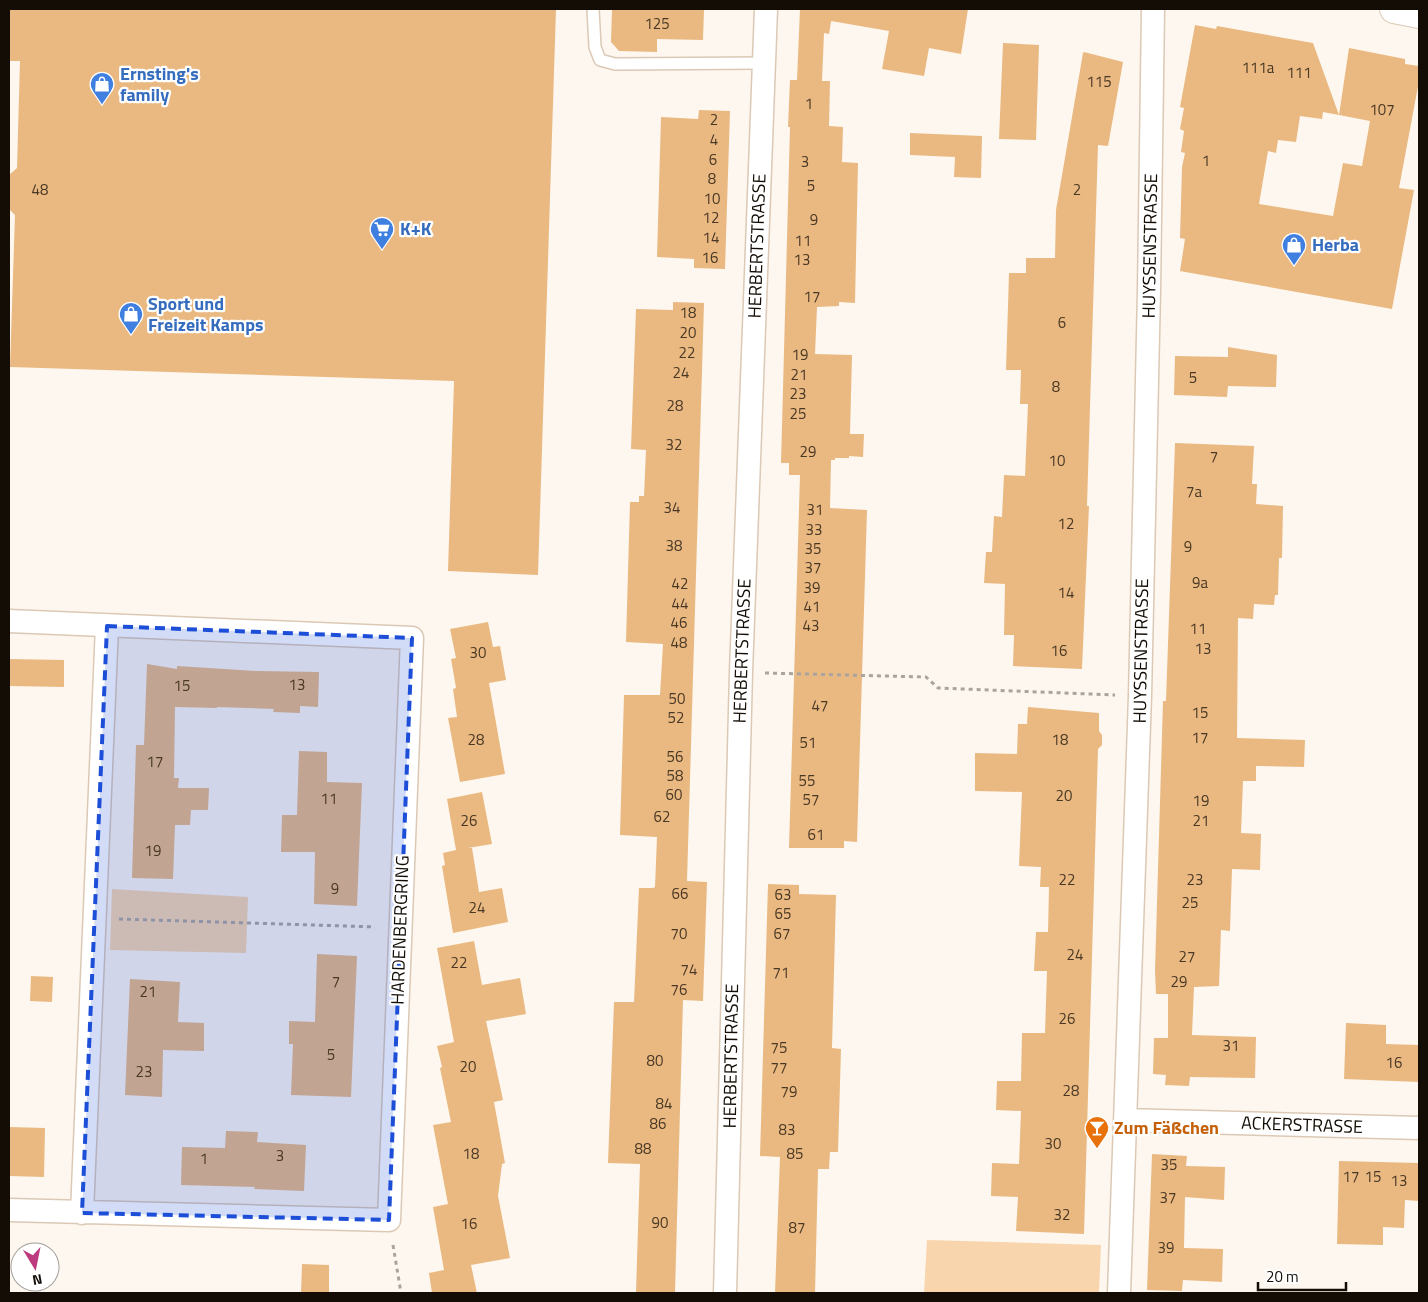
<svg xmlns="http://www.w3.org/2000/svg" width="1428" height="1302" viewBox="0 0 1428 1302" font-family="'Titillium Web',sans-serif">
	<rect width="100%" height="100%" fill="#fef7ef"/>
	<!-- green -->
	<path fill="#f8d5ad" d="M 112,889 L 248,897 L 246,953 L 110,950 Z
		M 927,1240 L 1101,1245 L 1099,1293 L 924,1293 Z"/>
	<!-- building -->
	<path fill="#eab981" d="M 9,9 L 556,9 L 538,575 L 448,571 L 454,381 L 10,367 L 15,215 L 9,209 L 9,175 L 17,168 L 20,61 L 9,61 Z
		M 612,9 L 704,9 L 703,40 L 657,39 L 657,52 L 619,51 L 611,42 Z
		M 800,9 L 968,9 L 961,54 L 929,48 L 924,76 L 882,69 L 889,31 L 831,21 L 832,16 L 829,34 L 824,33 L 822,81 L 830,81 L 829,126 L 843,127 L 842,162 L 858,163 L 855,303 L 839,302 L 839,306 L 817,307 L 815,354 L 852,355 L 850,434 L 864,434 L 863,457 L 849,456 L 849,458 L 835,458 L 835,460 L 831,460 L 830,508 L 867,510 L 857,842 L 844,841 L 844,848 L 789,848 L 800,475 L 789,475 L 789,463 L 781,463 L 790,127 L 788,127 L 790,80 L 797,80 Z
		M 1195,25 L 1216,29 L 1217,26 L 1313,43 L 1339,115 L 1323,112 L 1322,119 L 1300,116 L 1296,142 L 1278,140 L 1276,153 L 1268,151 L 1259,204 L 1333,216 L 1343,163 L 1362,166 L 1370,121 L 1339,115 L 1349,48 L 1405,59 L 1405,64 L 1419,66 L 1419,81 L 1399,188 L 1414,190 L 1392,309 L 1180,271 L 1185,239 L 1180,238 L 1182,167 L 1185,153 L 1181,152 L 1184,131 L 1180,129 L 1184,108 L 1180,107 Z
		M 1003,43 L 1039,45 L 1036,140 L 999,139 Z
		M 1084,52 L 1123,62 L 1108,146 L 1098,145 L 1087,506 L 1089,506 L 1082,669 L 1013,666 L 1014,635 L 1004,635 L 1005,584 L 984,583 L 986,552 L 992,552 L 994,516 L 1002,517 L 1004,475 L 1025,476 L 1028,404 L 1020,404 L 1021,370 L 1006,370 L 1009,273 L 1026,273 L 1026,258 L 1055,258 L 1056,210 L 1083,53 Z
		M 699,110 L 730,111 L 725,269 L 694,268 L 694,259 L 657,257 L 661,117 L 698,119 Z
		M 910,133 L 982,136 L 981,178 L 954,177 L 955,157 L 910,155 Z
		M 673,302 L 704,303 L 687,881 L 707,882 L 703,1001 L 683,1000 L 675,1293 L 636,1293 L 640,1164 L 608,1163 L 614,1002 L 634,1002 L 639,888 L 653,888 L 655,887 L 657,837 L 620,835 L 624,695 L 660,695 L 663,644 L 626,642 L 630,502 L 639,502 L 639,496 L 644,496 L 646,450 L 631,449 L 636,309 L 673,310 Z
		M 1228,347 L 1277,355 L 1276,387 L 1228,386 L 1227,397 L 1174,395 L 1175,356 L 1228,357 Z
		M 1175,443 L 1254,446 L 1252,484 L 1257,484 L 1256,504 L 1283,506 L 1282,558 L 1279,558 L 1278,595 L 1275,595 L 1274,605 L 1254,604 L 1253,619 L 1238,618 L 1237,738 L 1305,740 L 1304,767 L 1256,766 L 1256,781 L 1243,781 L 1241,833 L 1261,834 L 1260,870 L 1232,869 L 1230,931 L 1221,930 L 1219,986 L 1194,987 L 1192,1035 L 1256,1037 L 1255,1078 L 1190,1077 L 1189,1086 L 1165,1085 L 1166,1075 L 1153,1074 L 1154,1038 L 1168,1038 L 1168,994 L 1156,994 L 1155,971 L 1163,701 L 1166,701 Z
		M 488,622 L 493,647 L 500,646 L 506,680 L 489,683 L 505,774 L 460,782 L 448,718 L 457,717 L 453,689 L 456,688 L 451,659 L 456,658 L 450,629 Z
		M 9,659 L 64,660 L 64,687 L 9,686 Z
		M 147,664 L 177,669 L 177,666 L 257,671 L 319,672 L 318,707 L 300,706 L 300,713 L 273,712 L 274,709 L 217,707 L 217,708 L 175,707 L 174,778 L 179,778 L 178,788 L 209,788 L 208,810 L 191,810 L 190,825 L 175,825 L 173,879 L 132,878 L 136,745 L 144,745 Z
		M 1028,707 L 1099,713 L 1099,731 L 1102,735 L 1102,745 L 1098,749 L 1084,1234 L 1016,1231 L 1018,1197 L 991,1196 L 992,1163 L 1019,1164 L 1021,1111 L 996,1110 L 997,1081 L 1021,1081 L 1022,1033 L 1045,1033 L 1047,971 L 1034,971 L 1036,932 L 1048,932 L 1049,887 L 1040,887 L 1041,867 L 1019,866 L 1022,792 L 975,791 L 975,753 L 1017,754 L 1018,724 L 1027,724 Z
		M 299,751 L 327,752 L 327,782 L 362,783 L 357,906 L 314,904 L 315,852 L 281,852 L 282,815 L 297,815 Z
		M 482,792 L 492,844 L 468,848 L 472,848 L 479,892 L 502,888 L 508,922 L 453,933 L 442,866 L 445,865 L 443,853 L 456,850 L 447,799 Z
		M 768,884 L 799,885 L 799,894 L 836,895 L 832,1048 L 841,1049 L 838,1152 L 830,1152 L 829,1169 L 818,1169 L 815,1293 L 775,1293 L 780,1157 L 760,1156 Z
		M 474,941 L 482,985 L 520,978 L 526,1014 L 486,1021 L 503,1100 L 494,1102 L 505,1163 L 502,1164 L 498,1196 L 510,1258 L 471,1265 L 477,1293 L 432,1293 L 429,1273 L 444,1270 L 433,1207 L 448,1204 L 433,1125 L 451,1122 L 440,1068 L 442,1067 L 437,1046 L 454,1042 L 437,948 Z
		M 317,954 L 357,956 L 351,1097 L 291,1095 L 293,1044 L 289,1044 L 289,1021 L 315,1022 Z
		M 31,976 L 53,977 L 52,1002 L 30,1001 Z
		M 130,979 L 180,982 L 178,1022 L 204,1023 L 204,1051 L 163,1050 L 162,1097 L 125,1095 Z
		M 1346,1023 L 1386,1025 L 1386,1044 L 1419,1045 L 1419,1082 L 1344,1079 Z
		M 9,1127 L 45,1128 L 44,1177 L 9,1176 Z
		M 226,1131 L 258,1132 L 257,1142 L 306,1145 L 304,1191 L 254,1189 L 255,1187 L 181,1185 L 182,1147 L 225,1148 Z
		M 1152,1154 L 1187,1156 L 1186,1166 L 1225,1167 L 1224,1200 L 1185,1197 L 1184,1248 L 1223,1249 L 1222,1282 L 1183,1280 L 1182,1291 L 1147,1290 Z
		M 1339,1161 L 1419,1163 L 1419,1201 L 1405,1200 L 1404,1228 L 1383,1227 L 1383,1245 L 1337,1244 Z
		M 302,1264 L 329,1265 L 329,1293 L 301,1293 Z"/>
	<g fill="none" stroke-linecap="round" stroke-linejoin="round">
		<!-- service casing -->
		<g stroke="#dbc9b5" stroke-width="14">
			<path id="service" d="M 593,9 L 595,47 L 600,60 L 615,64 L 764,63"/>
		</g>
		<!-- minor casing -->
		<g stroke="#dbc9b5" stroke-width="25">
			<path id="minor" d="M 9,621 L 412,638 L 389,1220 L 9,1210
				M 1126,1120 L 1419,1128
				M 82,1213 L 107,626
				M 725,1293 L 741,672 L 766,9
				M 1119,1293 L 1140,696 L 1149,290 L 1153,9"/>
		</g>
		<!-- secondary casing -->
		<g stroke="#dbc9b5" stroke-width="30">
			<path id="secondary" d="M 1394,9 L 1419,14"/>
		</g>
		<!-- path -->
		<path stroke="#aba49c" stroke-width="3" stroke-dasharray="4 4" stroke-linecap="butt" d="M 765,673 L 926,677 L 938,688 L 1115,695
			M 119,919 L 375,927
			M 393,1245 L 401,1293"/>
		<!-- service -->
		<use href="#service" stroke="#fff" stroke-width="11"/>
		<!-- minor -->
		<use href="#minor" stroke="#fff" stroke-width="22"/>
		<!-- secondary -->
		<use href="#secondary" stroke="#fff" stroke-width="28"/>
	</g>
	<!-- marked area -->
	<path fill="#1d4ed8" fill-opacity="0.2" stroke="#1d4ed8" stroke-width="4" stroke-dasharray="10 6" stroke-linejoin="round" d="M 107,626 L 412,638 L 389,1220 L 82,1213 Z"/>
	<!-- icons -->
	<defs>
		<g id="shop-pin" transform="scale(1.25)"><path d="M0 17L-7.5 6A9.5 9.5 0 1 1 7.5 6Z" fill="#3f7fe0" stroke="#fff"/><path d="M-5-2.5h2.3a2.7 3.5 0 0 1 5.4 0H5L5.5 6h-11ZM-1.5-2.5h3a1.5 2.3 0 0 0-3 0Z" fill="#fff"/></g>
		<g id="supermarket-pin" transform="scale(1.25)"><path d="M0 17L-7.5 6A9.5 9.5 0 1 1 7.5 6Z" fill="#3f7fe0" stroke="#fff"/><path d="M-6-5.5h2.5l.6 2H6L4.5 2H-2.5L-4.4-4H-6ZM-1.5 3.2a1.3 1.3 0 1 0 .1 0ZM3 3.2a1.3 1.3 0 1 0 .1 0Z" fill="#fff"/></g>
		<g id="bar-pin" transform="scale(1.25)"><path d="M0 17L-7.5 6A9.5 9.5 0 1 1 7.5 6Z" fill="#e8710a" stroke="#fff"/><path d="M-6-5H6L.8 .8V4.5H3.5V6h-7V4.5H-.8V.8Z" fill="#fff"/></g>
	</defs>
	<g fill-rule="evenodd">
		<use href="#shop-pin" x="102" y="84"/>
		<use href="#supermarket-pin" x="382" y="229"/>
		<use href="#shop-pin" x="1294" y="245"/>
		<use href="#shop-pin" x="131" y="314"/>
		<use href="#bar-pin" x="1097" y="1128"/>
	</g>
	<g text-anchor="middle" stroke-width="4.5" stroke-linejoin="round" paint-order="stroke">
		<!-- number labels -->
		<g font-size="15" fill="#493825">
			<text x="657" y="29">125</text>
			<text x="1258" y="73">111a</text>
			<text x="1299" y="78">111</text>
			<text x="1099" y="87">115</text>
			<text x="809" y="109">1</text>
			<text x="1382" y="115">107</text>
			<text x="714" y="125">2</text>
			<text x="714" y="145">4</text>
			<text x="713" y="165">6</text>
			<text x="1206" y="166">1</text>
			<text x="805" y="167">3</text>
			<text x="712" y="184">8</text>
			<text x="811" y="191">5</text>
			<text x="40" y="195">48</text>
			<text x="1077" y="195">2</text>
			<text x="712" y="204">10</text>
			<text x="711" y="223">12</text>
			<text x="814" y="225">9</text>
			<text x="711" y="243">14</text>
			<text x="803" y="246">11</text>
			<text x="710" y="263">16</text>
			<text x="802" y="265">13</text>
			<text x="812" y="302">17</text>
			<text x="688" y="318">18</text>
			<text x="1062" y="328">6</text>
			<text x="688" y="338">20</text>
			<text x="687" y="358">22</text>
			<text x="800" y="360">19</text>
			<text x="681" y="378">24</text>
			<text x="799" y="380">21</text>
			<text x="1193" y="383">5</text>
			<text x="1056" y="392">8</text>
			<text x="798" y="399">23</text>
			<text x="675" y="411">28</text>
			<text x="798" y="419">25</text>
			<text x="674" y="450">32</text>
			<text x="808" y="457">29</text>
			<text x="1214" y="462">7</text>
			<text x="1057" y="466">10</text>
			<text x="1194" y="497">7a</text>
			<text x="672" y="513">34</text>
			<text x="815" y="515">31</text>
			<text x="1066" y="529">12</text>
			<text x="814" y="535">33</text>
			<text x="674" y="551">38</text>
			<text x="1188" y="552">9</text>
			<text x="813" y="554">35</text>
			<text x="813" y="573">37</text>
			<text x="1200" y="588">9a</text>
			<text x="680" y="589">42</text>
			<text x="812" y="593">39</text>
			<text x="1066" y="598">14</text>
			<text x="680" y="609">44</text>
			<text x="812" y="612">41</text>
			<text x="679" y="628">46</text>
			<text x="811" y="631">43</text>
			<text x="1198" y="634">11</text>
			<text x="679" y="648">48</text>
			<text x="1203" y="654">13</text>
			<text x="1059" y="656">16</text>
			<text x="478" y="658">30</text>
			<text x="297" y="690">13</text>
			<text x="182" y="691">15</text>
			<text x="677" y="704">50</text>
			<text x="820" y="711">47</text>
			<text x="1200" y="718">15</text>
			<text x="676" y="723">52</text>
			<text x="1200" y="743">17</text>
			<text x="476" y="745">28</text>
			<text x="1060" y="745">18</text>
			<text x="808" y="748">51</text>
			<text x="675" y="762">56</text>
			<text x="155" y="767">17</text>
			<text x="675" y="781">58</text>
			<text x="807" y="786">55</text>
			<text x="674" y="800">60</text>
			<text x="1064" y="801">20</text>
			<text x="329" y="804">11</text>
			<text x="811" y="805">57</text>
			<text x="1201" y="806">19</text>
			<text x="662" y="822">62</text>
			<text x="469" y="826">26</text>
			<text x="1201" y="826">21</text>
			<text x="816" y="840">61</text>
			<text x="153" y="856">19</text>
			<text x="1067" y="885">22</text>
			<text x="1195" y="885">23</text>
			<text x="335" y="894">9</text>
			<text x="680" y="899">66</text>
			<text x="783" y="900">63</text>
			<text x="1190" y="908">25</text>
			<text x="477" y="913">24</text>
			<text x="783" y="919">65</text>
			<text x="679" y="939">70</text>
			<text x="782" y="939">67</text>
			<text x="1075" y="960">24</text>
			<text x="1187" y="962">27</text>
			<text x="459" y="968">22</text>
			<text x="689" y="975">74</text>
			<text x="781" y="978">71</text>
			<text x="336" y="987">7</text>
			<text x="1179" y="987">29</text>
			<text x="679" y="995">76</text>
			<text x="148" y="997">21</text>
			<text x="1067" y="1024">26</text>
			<text x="1231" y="1051">31</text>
			<text x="779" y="1053">75</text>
			<text x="331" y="1060">5</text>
			<text x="655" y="1066">80</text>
			<text x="1394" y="1068">16</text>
			<text x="468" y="1072">20</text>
			<text x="779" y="1073">77</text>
			<text x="144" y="1077">23</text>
			<text x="1071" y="1096">28</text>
			<text x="789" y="1097">79</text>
			<text x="664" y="1109">84</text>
			<text x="658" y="1129">86</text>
			<text x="787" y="1135">83</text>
			<text x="1053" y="1149">30</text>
			<text x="643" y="1154">88</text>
			<text x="471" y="1159">18</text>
			<text x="795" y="1159">85</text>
			<text x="280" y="1161">3</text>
			<text x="204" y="1164">1</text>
			<text x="1169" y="1170">35</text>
			<text x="1351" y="1182">17</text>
			<text x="1373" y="1182">15</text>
			<text x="1399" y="1186">13</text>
			<text x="1168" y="1203">37</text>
			<text x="1062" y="1220">32</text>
			<text x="660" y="1228">90</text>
			<text x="469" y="1229">16</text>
			<text x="797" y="1233">87</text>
			<text x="1166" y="1253">39</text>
		</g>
		<!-- shop labels -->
		<g font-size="18" font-weight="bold" fill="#366cbe" stroke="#fff" text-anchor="start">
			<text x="120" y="80">Ernsting's<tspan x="120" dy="21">family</tspan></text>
			<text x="400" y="235">K+K</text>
			<text x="1312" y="251">Herba</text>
			<text x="148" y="310">Sport und<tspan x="148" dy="21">Freizeit Kamps</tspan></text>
		</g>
		<!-- street labels -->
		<g font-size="18" fill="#130d06" stroke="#fff">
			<text transform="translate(757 246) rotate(-88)" y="6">HERBERTSTRASSE</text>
			<text transform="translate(1150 246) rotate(-89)" y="6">HUYSSENSTRASSE</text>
			<text transform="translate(742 651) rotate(-88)" y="6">HERBERTSTRASSE</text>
			<text transform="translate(1141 651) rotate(-89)" y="6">HUYSSENSTRASSE</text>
			<text transform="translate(400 930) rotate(-88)" y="6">HARDENBERGRING</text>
			<text transform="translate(731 1056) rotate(-89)" y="6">HERBERTSTRASSE</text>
			<text transform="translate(1302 1125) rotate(2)" y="6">ACKERSTRASSE</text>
		</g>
		<!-- food labels -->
		<g font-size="18" font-weight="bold" fill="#c56008" stroke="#fff" text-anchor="start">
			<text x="1114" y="1134">Zum Fäßchen</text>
		</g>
	</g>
	<!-- border -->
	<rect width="1428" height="1302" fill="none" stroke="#130d06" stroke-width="20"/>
	<!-- north arrow -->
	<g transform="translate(35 1267) rotate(170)"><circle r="24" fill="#ffffff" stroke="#a19e9b"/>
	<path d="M0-4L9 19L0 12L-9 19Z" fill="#be3a7f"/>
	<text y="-8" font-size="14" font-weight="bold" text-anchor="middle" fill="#130d06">N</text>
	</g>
	<!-- scale -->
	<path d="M1258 1282v8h88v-8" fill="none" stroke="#130d06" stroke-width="2.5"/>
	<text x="1266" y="1282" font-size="15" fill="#130d06" stroke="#ffffff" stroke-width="4" paint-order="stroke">20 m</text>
</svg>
